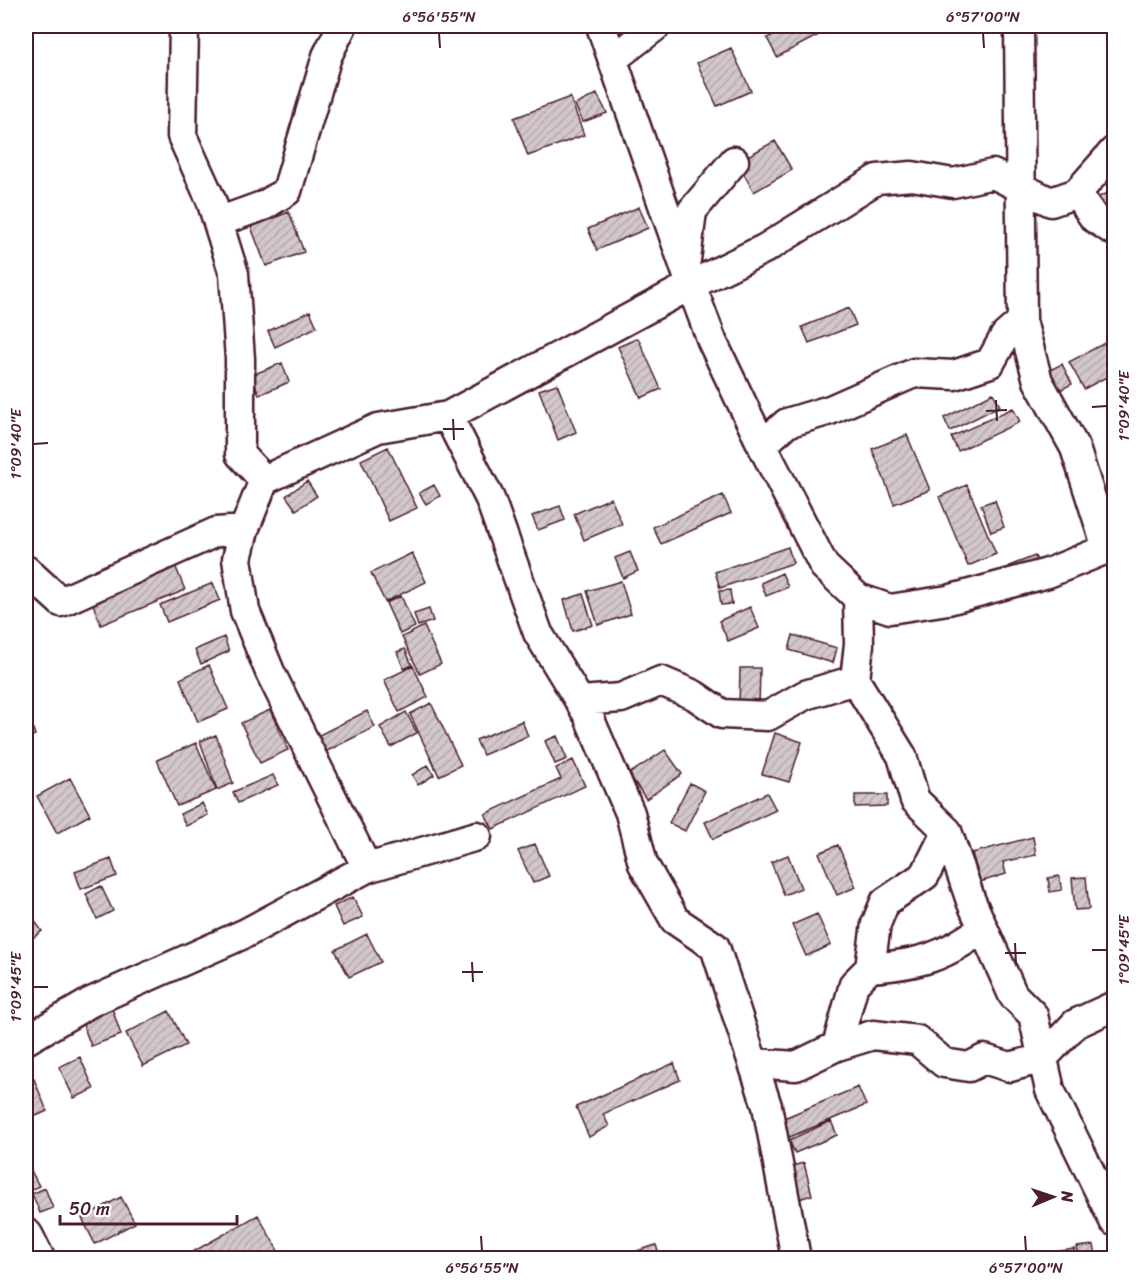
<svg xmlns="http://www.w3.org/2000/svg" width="1140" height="1284" viewBox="0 0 1140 1284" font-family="Sriracha,sans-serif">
	<defs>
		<pattern id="building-hatch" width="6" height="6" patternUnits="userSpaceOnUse" patternTransform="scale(1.5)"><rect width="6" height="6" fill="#d2c7cb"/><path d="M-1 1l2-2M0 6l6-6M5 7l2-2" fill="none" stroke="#b6aaae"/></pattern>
	</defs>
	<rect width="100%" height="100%" fill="#fff"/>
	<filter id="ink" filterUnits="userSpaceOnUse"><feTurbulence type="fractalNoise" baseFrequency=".0167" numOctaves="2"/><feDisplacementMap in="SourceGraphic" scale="12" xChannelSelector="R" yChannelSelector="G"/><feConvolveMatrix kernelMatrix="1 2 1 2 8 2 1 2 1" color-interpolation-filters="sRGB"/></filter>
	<g filter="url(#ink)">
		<!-- building -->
		<path fill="url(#building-hatch)" stroke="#4a1f2b" stroke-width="1.5" d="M 790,26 L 831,26 L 832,28 L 777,57 L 767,38 Z
			M 731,48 L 751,91 L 717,106 L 697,63 Z
			M 597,94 L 607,113 L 583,122 L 575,105 Z
			M 570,97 L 584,135 L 528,156 L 514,118 Z
			M 775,141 L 792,170 L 754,192 L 737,162 Z
			M 1114,190 L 1114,208 L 1097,216 L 1090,201 Z
			M 639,207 L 648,228 L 597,250 L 588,229 Z
			M 289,212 L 304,252 L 266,266 L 251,227 Z
			M 849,308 L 856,325 L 809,343 L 802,327 Z
			M 310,311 L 317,327 L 275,347 L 268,331 Z
			M 638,338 L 661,389 L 641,398 L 618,347 Z
			M 1114,338 L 1114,373 L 1084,389 L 1069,362 Z
			M 282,363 L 289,382 L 259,395 L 252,375 Z
			M 1062,364 L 1072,384 L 1056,392 L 1046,372 Z
			M 557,384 L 576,432 L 558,440 L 539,390 Z
			M 993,393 L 1000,406 L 950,431 L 944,418 Z
			M 1013,408 L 1020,422 L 958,451 L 951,437 Z
			M 907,435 L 930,490 L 894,504 L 872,449 Z
			M 388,447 L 417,508 L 389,521 L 361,460 Z
			M 307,481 L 317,496 L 296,510 L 286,496 Z
			M 434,485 L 440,496 L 426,504 L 419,493 Z
			M 967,485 L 996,554 L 968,566 L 939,497 Z
			M 723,495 L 731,513 L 661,544 L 653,527 Z
			M 611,498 L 622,524 L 584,540 L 574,514 Z
			M 995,500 L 1004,527 L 991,532 L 981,505 Z
			M 560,506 L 565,520 L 538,530 L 532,516 Z
			M 788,547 L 793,563 L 720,588 L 715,572 Z
			M 630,552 L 638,571 L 623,578 L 615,558 Z
			M 412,553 L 426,582 L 385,602 L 371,573 Z
			M 1035,556 L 1040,568 L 1013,579 L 1009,566 Z
			M 173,560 L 185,590 L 101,625 L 89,594 Z
			M 782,573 L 788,587 L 766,596 L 761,583 Z
			M 621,581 L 631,614 L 598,625 L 587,591 Z
			M 213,583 L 220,600 L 167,622 L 160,605 Z
			M 730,590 L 732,604 L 721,605 L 719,591 Z
			M 583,594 L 593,625 L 573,631 L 564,600 Z
			M 401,596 L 415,627 L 400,634 L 386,603 Z
			M 750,607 L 759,628 L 728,641 L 719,621 Z
			M 429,609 L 433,621 L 418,626 L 414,614 Z
			M 424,626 L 441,664 L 420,674 L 402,637 Z
			M 793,635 L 837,648 L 833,663 L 789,650 Z
			M 224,637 L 229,651 L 201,664 L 195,650 Z
			M 405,649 L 412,665 L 404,669 L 397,652 Z
			M 209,665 L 228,709 L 198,722 L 180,679 Z
			M 413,666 L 428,697 L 399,712 L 384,680 Z
			M 740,668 L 760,668 L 759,708 L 739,707 Z
			M 431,703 L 461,765 L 439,776 L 410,714 Z
			M 26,707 L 35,735 L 26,738 Z
			M 270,710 L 288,750 L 260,763 L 241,723 Z
			M 367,711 L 375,727 L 325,752 L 317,736 Z
			M 406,712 L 417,733 L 391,747 L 380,727 Z
			M 522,721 L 528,736 L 483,755 L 476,740 Z
			M 775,733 L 802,742 L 789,782 L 762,774 Z
			M 216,735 L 233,783 L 217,790 L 200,741 Z
			M 557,736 L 567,759 L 555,764 L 545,741 Z
			M 196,743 L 216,790 L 177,806 L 157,760 Z
			M 665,750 L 682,774 L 646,799 L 629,774 Z
			M 573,760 L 585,786 L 493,829 L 485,814 L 561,779 L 556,768 Z
			M 428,765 L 434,775 L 418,785 L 412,775 Z
			M 273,775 L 278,785 L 238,803 L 233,792 Z
			M 70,778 L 90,815 L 57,833 L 37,796 Z
			M 690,783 L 705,791 L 685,831 L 669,823 Z
			M 767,793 L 776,810 L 713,839 L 705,822 Z
			M 855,795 L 887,795 L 887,806 L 855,807 Z
			M 202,803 L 208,815 L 186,826 L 180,814 Z
			M 1033,837 L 1036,855 L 1003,862 L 1006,874 L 980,882 L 972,853 Z
			M 535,844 L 549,876 L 533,883 L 518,851 Z
			M 838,845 L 856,887 L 837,895 L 819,853 Z
			M 788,855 L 801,888 L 784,895 L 771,862 Z
			M 111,859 L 117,876 L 81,889 L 75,872 Z
			M 1059,876 L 1062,890 L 1050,892 L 1048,878 Z
			M 1086,877 L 1089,909 L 1075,910 L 1072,878 Z
			M 101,886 L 113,911 L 97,919 L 86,894 Z
			M 353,897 L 363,917 L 343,926 L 334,906 Z
			M 26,909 L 42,931 L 26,943 Z
			M 817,914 L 831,945 L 806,956 L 792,925 Z
			M 367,934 L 381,962 L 349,977 L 335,950 Z
			M 112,1008 L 121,1035 L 91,1046 L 81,1019 Z
			M 169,1011 L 186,1045 L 143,1066 L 126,1033 Z
			M 80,1057 L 94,1089 L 74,1098 L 59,1067 Z
			M 674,1063 L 680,1080 L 603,1114 L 609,1126 L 589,1137 L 576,1107 Z
			M 34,1079 L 47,1111 L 27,1120 L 26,1083 Z
			M 858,1087 L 866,1105 L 785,1139 L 777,1121 Z
			M 831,1121 L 837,1135 L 795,1153 L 789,1140 Z
			M 804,1163 L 812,1195 L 799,1199 L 791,1166 Z
			M 29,1167 L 39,1186 L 29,1191 L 26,1183 L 26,1169 Z
			M 45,1188 L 53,1208 L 40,1213 L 32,1194 Z
			M 121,1197 L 135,1223 L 95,1244 L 82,1218 Z
			M 258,1215 L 282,1258 L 182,1258 Z
			M 656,1245 L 660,1258 L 628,1258 L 627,1254 Z
			M 1094,1245 L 1096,1256 L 1079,1258 L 1077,1247 Z
			M 1074,1249 L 1076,1258 L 1047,1258 L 1046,1253 Z"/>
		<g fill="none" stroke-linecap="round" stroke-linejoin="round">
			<!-- minor casing -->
			<g stroke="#4a1f2b" stroke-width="33">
				<path id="minor" d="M 184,26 L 182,136 L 211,200 L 234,274 L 240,359 L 240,454 L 264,480
					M 1019,26 L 1022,321 L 1038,381 L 1075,448 L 1107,548
					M 614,58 L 656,26
					M 1114,151 L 1077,193 L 1051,202 L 993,174 L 953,183 L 912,176 L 877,179 L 766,248 L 691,285 L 712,341 L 762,445 L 824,566 L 858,598 L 859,644 L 855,680 L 902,756 L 915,800 L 947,831 L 971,901 L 1013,995 L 1033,1015 L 1050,1090 L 1114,1221
					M 1077,193 L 1094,218 L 1114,231
					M 218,222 L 265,205 L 287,191 L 327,56 L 342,26
					M 686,260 L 692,211 L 734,161
					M 448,416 L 490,499 L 538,633 L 588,715 L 630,813 L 643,864 L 675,920 L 715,947 L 767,1106 L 796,1258
					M 762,445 L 787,423 L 830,410 L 914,373 L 954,375 L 990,363 L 1005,336 L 1022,321
					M 244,530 L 237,559 L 245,611 L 270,672 L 367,868
					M 26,570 L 61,602 L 216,532 L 244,530 L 264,480 L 378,428 L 448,416 L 691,285 L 601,26
					M 858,598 L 890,609 L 948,600 L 1048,573 L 1114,546
					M 580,701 L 621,698 L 661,681 L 694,695 L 722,714 L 768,716 L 805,695 L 855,680
					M 870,968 C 919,964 943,958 983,928
					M 26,1040 L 91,1002 L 246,933 L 367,868 L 477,836
					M 837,1046 L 873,1035 L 917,1040 L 944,1063 L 969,1067 L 984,1059 L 1010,1067 L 1043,1058 L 1075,1024 L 1114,1006
					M 753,1063 L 796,1066 L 837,1046 L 854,984 L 870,968 L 876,924 L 885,902 L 925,875 L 947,831"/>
			</g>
			<!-- secondary casing -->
			<g stroke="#4a1f2b" stroke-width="38">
				<path id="secondary" d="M 26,1236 L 37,1258"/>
			</g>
			<!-- minor -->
			<use href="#minor" stroke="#fff" stroke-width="28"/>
			<!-- secondary -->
			<use href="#secondary" stroke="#fff" stroke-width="33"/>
		</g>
	</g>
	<!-- ticks -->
	<path fill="none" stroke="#4a1f2b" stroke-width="2" d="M 439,33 L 440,48M 983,33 L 984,48M 996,400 L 997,421M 1092,407 L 1107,406M 986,411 L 1007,410M 453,419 L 454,440M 443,429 L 464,429M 33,444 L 48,443M 1015,943 L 1016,964M 1092,950 L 1107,950M 1005,953 L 1026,953M 472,962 L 473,982M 462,972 L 483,972M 33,987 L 48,987M 481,1236 L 482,1251M 1025,1236 L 1026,1251"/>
	<!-- margin -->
	<rect width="1140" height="1284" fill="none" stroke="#fff" stroke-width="66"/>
	<!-- north arrow -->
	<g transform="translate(1053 1197) rotate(88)" stroke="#ffffff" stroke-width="4.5" paint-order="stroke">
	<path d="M0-4.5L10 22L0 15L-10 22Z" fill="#4a1f2b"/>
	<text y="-9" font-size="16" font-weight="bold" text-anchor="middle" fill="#4a1f2b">N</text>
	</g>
	<!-- scale -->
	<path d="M60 1215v9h177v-9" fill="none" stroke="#4a1f2b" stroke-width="3"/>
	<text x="69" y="1215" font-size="18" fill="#4a1f2b" stroke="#ffffff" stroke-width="4.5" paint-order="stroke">50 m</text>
	<rect x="33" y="33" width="1074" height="1218" fill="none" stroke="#4a1f2b" stroke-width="2"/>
	<g font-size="15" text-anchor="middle" fill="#4a1f2b">
		<text x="439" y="22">6°56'55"N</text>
		<text x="983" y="22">6°57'00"N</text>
		<text transform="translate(1124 406) rotate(-90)" y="5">1°09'40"E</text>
		<text transform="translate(16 444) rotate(-90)" y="5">1°09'40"E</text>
		<text transform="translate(1124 950) rotate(-90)" y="5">1°09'45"E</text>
		<text transform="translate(16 987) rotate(-90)" y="5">1°09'45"E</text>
		<text x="482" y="1273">6°56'55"N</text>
		<text x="1026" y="1273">6°57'00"N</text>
	</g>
</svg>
